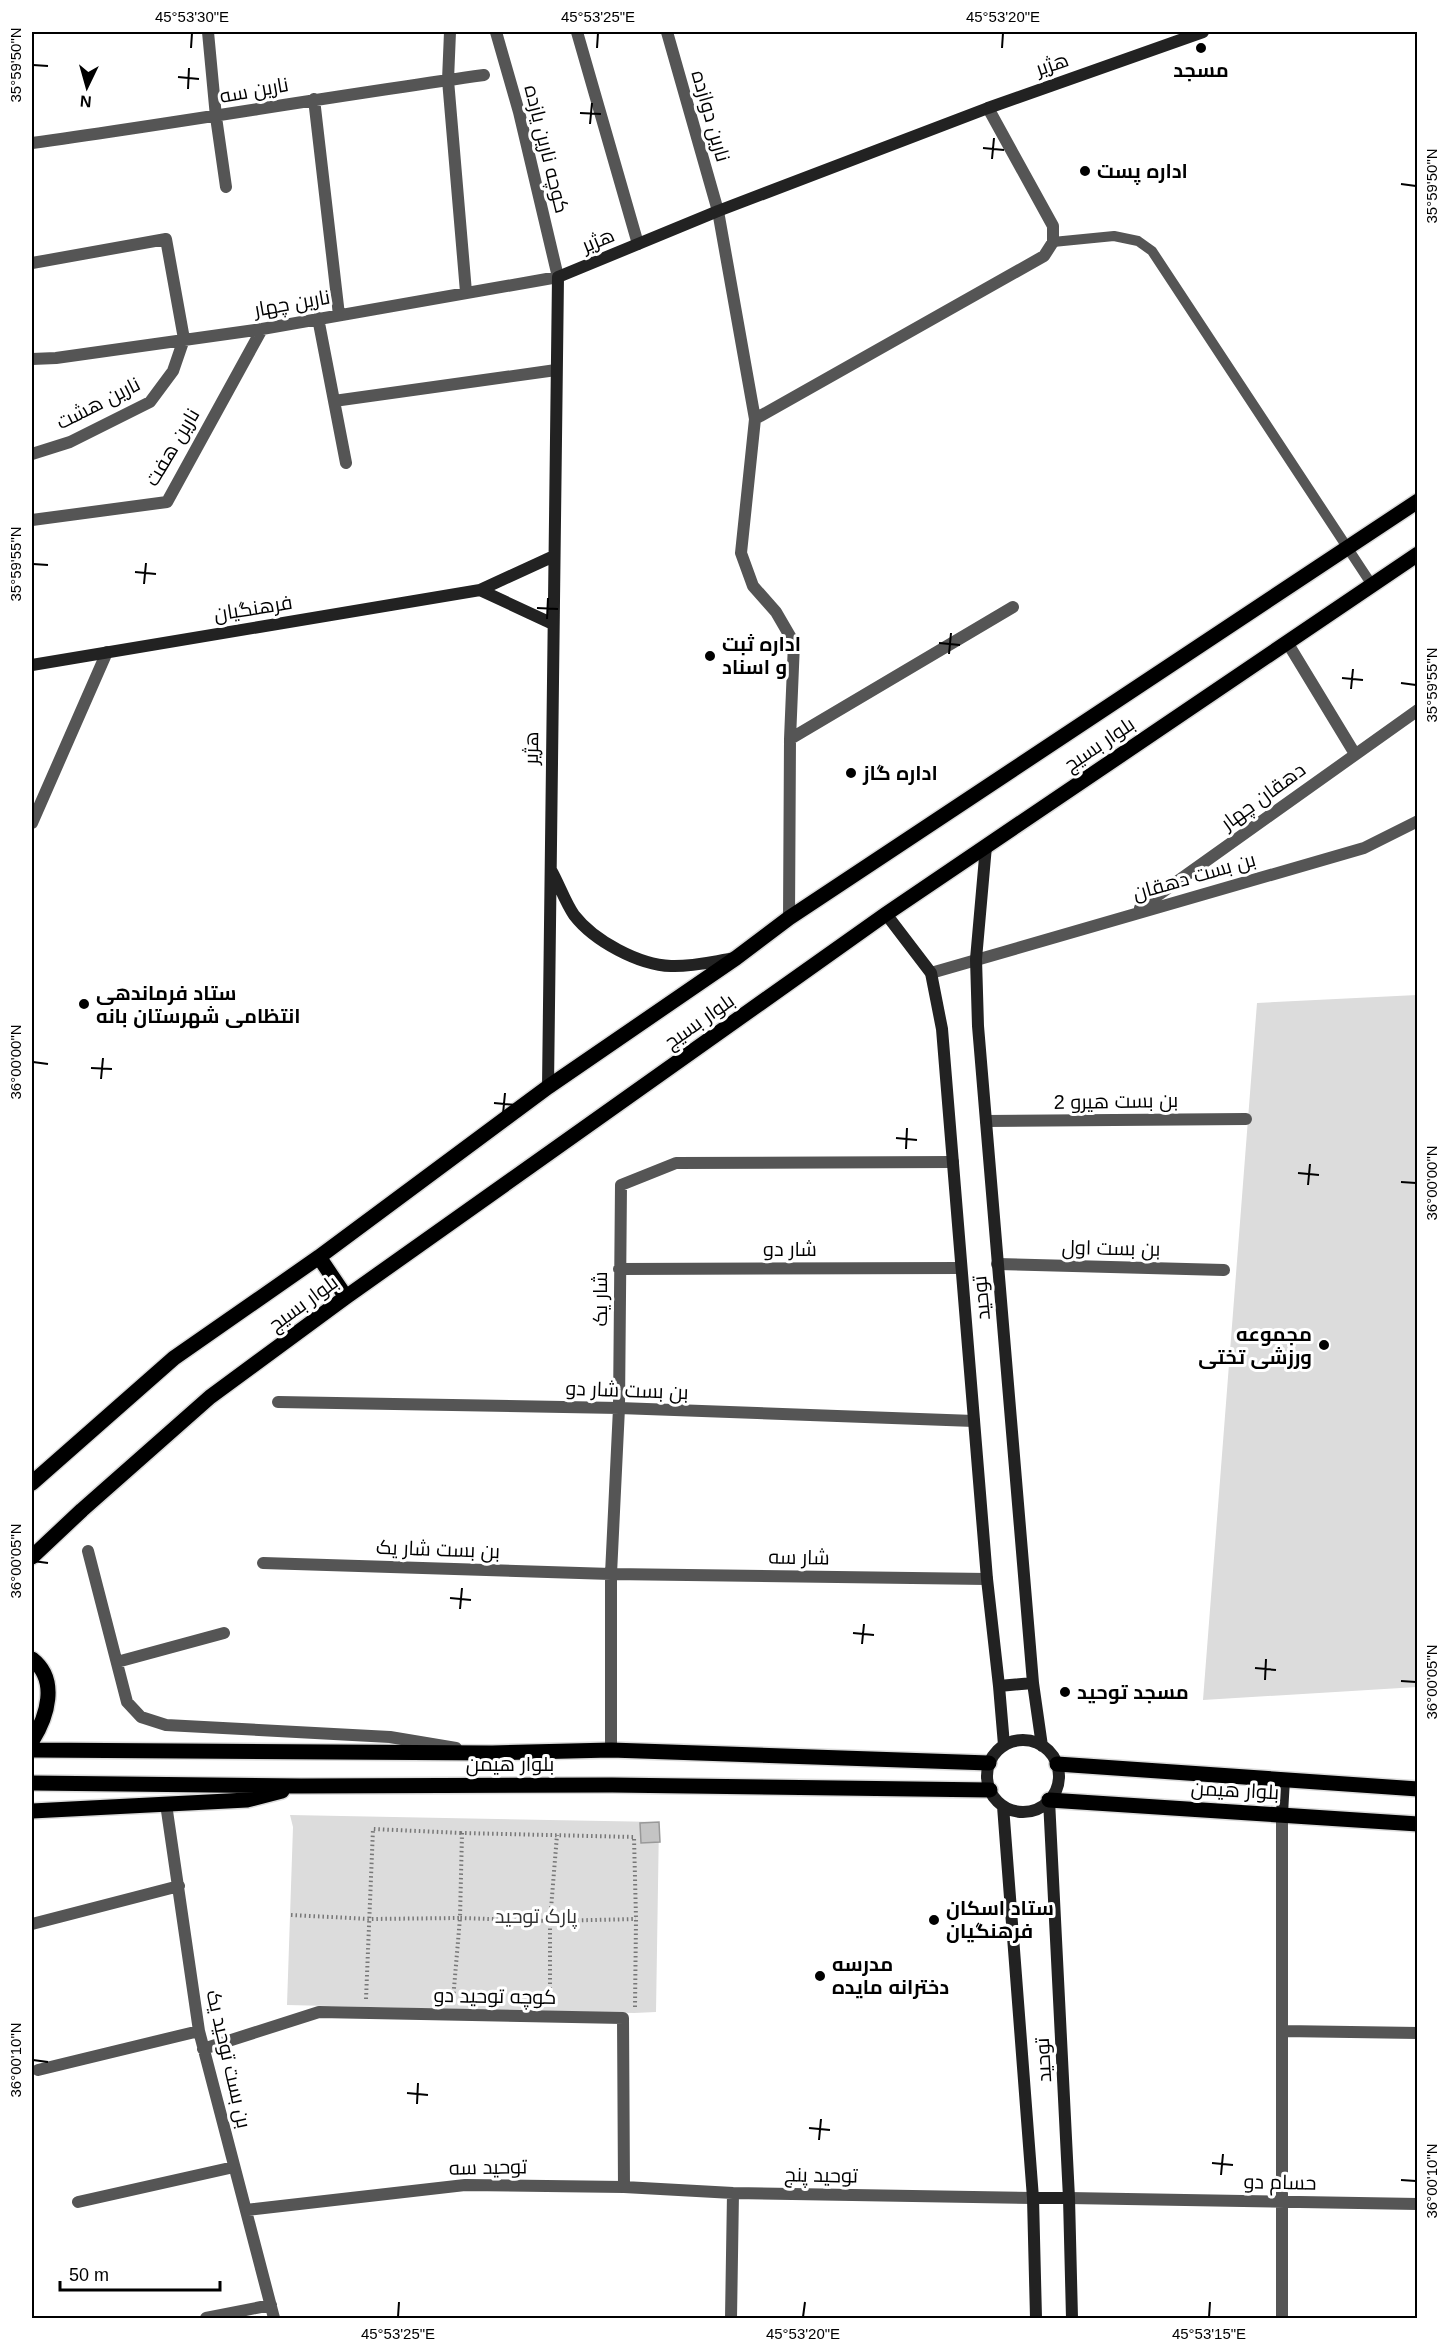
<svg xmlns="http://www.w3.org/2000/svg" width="1449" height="2350" viewBox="0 0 1449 2350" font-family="Helvetica,Cairo,sans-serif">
	<rect width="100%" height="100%" fill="#fff"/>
	<!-- green -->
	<path fill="#dcdcdc" d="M 1417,995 L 1417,1687 L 1203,1700 L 1257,1003 Z
		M 290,1815 L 659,1822 L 656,2012 L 634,2013 L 287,2005 L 293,1827 Z"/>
	<!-- building -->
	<path fill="#c4c4c4" stroke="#999" stroke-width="1.5" d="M 659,1822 L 660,1842 L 641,1843 L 640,1823 Z"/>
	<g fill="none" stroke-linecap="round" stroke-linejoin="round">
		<!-- primary casing -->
		<g stroke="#dbdbdb" stroke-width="18">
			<path id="primary" d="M 319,1257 L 346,1297
				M 32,1483 L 174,1358 L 319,1257 L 548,1087 L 736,958 L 789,918 L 1418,501
				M 32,1557 L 82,1510 L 210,1397 L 346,1297 L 886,914 L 1418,554
				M 32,1659 C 59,1680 47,1717 32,1741
				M 32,1750 L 492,1753 L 611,1750 L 989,1763
				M 1057,1764 L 1418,1789
				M 32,1783 L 301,1786 L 612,1785 L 990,1790
				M 1049,1800 L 1418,1824
				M 32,1811 L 247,1800 L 282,1791"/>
		</g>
		<!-- path -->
		<path stroke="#777" stroke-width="4" stroke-dasharray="1.5 3" stroke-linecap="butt" d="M 291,1915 L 370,1919 L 460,1918 L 453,2000
			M 366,1999 L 373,1829 L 462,1833
			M 550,2002 L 550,1921 L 557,1835
			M 635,2007 L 636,1919 L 634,1837 L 462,1833 L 460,1918 L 550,1921 L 636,1919"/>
		<!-- lane -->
		<path stroke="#555" stroke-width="10" d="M 1053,242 L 1114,236 L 1138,241 L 1152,251 L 1372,585"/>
		<!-- street -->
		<path stroke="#555" stroke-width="12" d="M 208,32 L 216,117 L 226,187
			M 450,32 L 448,80 L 466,292
			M 577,32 L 638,244
			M 667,32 L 718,211 L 755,419 L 741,553 L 753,586 L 776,612 L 794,643 L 790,739 L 789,918
			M 314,99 L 339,315
			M 32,143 C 183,122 333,96 484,75
			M 32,263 L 166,239 L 184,339 L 173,371 L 150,402 L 70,442 L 32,454
			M 318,318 L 346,463
			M 32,359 L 56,358 L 262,329 L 558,277 L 519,112 L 496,32
			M 334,401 L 556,370
			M 755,419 L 1044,256 L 1053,242 L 1053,226 L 988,108
			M 32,520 L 167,502 L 262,329
			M 1287,642 L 1355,754
			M 790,739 L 1013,607
			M 32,823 L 107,652
			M 1140,908 L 1418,710
			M 931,973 L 1364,848 L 1418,821
			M 986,1121 L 1246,1119
			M 997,1264 L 1224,1270
			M 619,1269 L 961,1268
			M 278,1402 L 619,1408 L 974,1421
			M 88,1551 L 127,1702 L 141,1717 L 166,1725 L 390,1737 L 456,1748
			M 263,1563 L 611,1574 L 987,1579
			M 117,1662 L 224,1633
			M 611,1750 L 611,1574 L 619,1408 L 621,1185 L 676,1163 L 953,1162
			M 166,1804 L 199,2031 L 274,2318
			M 1282,1814 L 1282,2318
			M 32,1924 L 179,1886
			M 1283,2031 L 1418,2033
			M 203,2049 L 319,2012 L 623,2018 L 624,2187
			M 38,2070 L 199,2031
			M 1069,2198 L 1418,2204
			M 78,2202 L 234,2167
			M 246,2210 L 465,2185 L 624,2187 L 733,2193 L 1033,2198
			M 206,2318 L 271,2305
			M 731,2318 L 733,2193"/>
		<!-- secondary -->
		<path stroke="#222" stroke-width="12" d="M 480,590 L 553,624
			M 32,665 L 480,590 L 554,556
			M 986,846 L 976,959 L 978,1026 L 1033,1683 L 1042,1746
			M 551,870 C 559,884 565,902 574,915 C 594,941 639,965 671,966 C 692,967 715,961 736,958
			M 886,914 L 931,973 L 942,1029 L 987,1579 L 999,1686 L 1004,1745
			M 548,1087 L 558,277 L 718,211 L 988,108 L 1203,32
			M 999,1686 L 1033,1683
			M987 1776a36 36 0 1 1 72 0a36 36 0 1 1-72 0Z
			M 1049,1800 L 1069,2198 L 1072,2318
			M 1003,1806 L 1033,2198 L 1036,2318
			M 1282,1814 L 1284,1779
			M 1033,2198 L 1069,2198"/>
		<!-- primary -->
		<use href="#primary" stroke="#000" stroke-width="15"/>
	</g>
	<!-- ticks -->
	<path fill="none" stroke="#000" stroke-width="2" d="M 191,48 L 192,33M 597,48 L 598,33M 1002,48 L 1003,33M 33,65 L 48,66M 178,77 L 199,79M 188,89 L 189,68M 580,113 L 601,114M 590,124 L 592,103M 983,148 L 1004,150M 992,159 L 994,138M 1401,184 L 1416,186M 33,564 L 48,565M 135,572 L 156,574M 144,584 L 146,563M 537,608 L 558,609M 547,619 L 548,598M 939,643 L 960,645M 949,654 L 951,633M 1342,678 L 1363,680M 1401,683 L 1416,685M 1351,689 L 1353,669M 33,1062 L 48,1064M 91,1068 L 112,1069M 101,1079 L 103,1058M 494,1103 L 515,1105M 503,1114 L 505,1093M 896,1138 L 917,1140M 906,1149 L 907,1128M 1298,1173 L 1319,1175M 1401,1182 L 1416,1183M 1308,1185 L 1310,1164M 33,1561 L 48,1563M 450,1598 L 471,1600M 460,1609 L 462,1588M 853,1633 L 874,1635M 862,1644 L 864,1624M 1255,1668 L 1276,1670M 1265,1680 L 1266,1659M 1401,1681 L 1416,1682M 33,2060 L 48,2062M 407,2093 L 428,2095M 417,2104 L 418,2083M 809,2128 L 830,2130M 819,2140 L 821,2119M 1212,2163 L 1233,2165M 1221,2175 L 1223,2154M 1401,2180 L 1416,2181M 398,2317 L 399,2302M 803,2317 L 805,2302M 1209,2317 L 1210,2302"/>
	<!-- markers -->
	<g fill="#000" stroke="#fff" stroke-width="2">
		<circle cx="1201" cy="48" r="6"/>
		<circle cx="1085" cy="171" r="6"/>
		<circle cx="710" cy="656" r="6"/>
		<circle cx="851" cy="773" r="6"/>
		<circle cx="84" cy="1004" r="6"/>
		<circle cx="1324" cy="1345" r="6"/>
		<circle cx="1065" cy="1692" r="6"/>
		<circle cx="934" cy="1920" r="6"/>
		<circle cx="820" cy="1976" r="6"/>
	</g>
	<g text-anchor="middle" stroke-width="6" stroke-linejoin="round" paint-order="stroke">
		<!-- street labels -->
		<g font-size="20" fill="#000" stroke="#fff">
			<text transform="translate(1052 64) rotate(-19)" y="7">هژیر</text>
			<text transform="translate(254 90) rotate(-10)" y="7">نارین سه</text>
			<text transform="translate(711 116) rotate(74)" y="7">نارین دوازده</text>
			<text transform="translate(547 149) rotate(76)" y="7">کوچه نارین یازده</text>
			<text transform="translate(598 240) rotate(-22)" y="7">هژیر</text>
			<text transform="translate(292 303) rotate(-10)" y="7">نارین چهار</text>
			<text transform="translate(98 403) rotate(-27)" y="7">نارین هشت</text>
			<text transform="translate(172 447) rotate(-59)" y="7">نارین هفت</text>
			<text transform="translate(253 608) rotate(-9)" y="7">فرهنگیان</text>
			<text transform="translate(1099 744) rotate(-34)" y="7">بلوار بسیج</text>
			<text transform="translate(531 748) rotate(-89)" y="7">هژیر</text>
			<text transform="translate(1263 796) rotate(-36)" y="7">دهقان چهار</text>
			<text transform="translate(1194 876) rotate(-16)" y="7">بن بست دهقان</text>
			<text transform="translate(699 1021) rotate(-35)" y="7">بلوار بسیج</text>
			<text transform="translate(1116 1101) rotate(-1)" y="7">بن بست هیرو 2</text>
			<text transform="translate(1111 1248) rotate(1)" y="7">بن بست اول</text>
			<text x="790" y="1256">شار دو</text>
			<text transform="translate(981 1298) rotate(-95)" y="7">توحید</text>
			<text transform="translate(600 1299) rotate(-90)" y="7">شار یک</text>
			<text transform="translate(303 1303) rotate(-36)" y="7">بلوار بسیج</text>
			<text transform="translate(627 1390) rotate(2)" y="7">بن بست شار دو</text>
			<text transform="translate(438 1549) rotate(2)" y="7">بن بست شار یک</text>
			<text transform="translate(799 1557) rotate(1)" y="7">شار سه</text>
			<text x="510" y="1771">بلوار هیمن</text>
			<text transform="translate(1235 1790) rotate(3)" y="7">بلوار هیمن</text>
			<text transform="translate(495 1996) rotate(1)" y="7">کوچه توحید دو</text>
			<text transform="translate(229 2059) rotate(77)" y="7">بن بست توحید یک</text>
			<text transform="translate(1043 2060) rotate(-93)" y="7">توحید</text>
			<text transform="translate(488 2167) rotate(-1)" y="7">توحید سه</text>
			<text transform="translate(821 2175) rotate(1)" y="7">توحید پنج</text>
			<text transform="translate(1280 2182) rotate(1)" y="7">حسام دو</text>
		</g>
		<!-- poi labels -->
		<g font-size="20" font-weight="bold" fill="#000" stroke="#fff" text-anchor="start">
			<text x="1201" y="77" text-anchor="middle">مسجد</text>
			<text x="1097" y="178">اداره پست</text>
			<text x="722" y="651">اداره ثبت<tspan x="722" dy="23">و اسناد</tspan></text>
			<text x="863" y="780">اداره گاز</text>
			<text x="96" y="1000">ستاد فرماندهی<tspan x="96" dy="23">انتظامی شهرستان بانه</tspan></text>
			<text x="1312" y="1341" text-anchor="end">مجموعه<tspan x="1312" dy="23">ورزشی تختی</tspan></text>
			<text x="1077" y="1699">مسجد توحید</text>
			<text x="946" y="1915">ستاد اسکان<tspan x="946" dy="23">فرهنگیان</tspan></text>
			<text x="832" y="1971">مدرسه<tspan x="832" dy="23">دخترانه مایده</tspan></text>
		</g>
		<!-- park labels -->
		<g font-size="20" fill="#333" stroke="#fff">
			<text x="536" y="1923">پارک توحید</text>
		</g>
	</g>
	<!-- border -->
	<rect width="1449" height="2350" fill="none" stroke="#ffffff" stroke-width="66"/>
	<!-- north arrow -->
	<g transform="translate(87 87) rotate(185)" stroke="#ffffff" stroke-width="4.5" paint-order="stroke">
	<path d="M0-4.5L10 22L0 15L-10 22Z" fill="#000000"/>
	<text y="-9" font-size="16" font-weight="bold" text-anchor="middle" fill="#000000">N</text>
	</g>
	<!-- scale -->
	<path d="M60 2281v9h160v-9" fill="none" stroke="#000000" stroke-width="3"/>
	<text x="69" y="2281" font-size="18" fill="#000000" stroke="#ffffff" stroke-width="4.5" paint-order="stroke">50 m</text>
	<rect x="33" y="33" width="1383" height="2284" fill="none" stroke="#000" stroke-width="2"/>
	<g font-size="15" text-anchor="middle" fill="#000">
		<text x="192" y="22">45°53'30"E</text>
		<text x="598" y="22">45°53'25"E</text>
		<text x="1003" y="22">45°53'20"E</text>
		<text transform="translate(16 65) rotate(-90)" y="5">35°59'50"N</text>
		<text transform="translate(1432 186) rotate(-90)" y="5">35°59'50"N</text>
		<text transform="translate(16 564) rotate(-90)" y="5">35°59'55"N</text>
		<text transform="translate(1432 685) rotate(-90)" y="5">35°59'55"N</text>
		<text transform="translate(16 1062) rotate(-90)" y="5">36°00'00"N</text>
		<text transform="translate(1432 1183) rotate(-90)" y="5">36°00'00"N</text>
		<text transform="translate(16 1561) rotate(-90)" y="5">36°00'05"N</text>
		<text transform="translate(1432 1682) rotate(-90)" y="5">36°00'05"N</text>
		<text transform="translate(16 2060) rotate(-90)" y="5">36°00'10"N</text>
		<text transform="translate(1432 2181) rotate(-90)" y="5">36°00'10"N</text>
		<text x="398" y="2339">45°53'25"E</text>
		<text x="803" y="2339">45°53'20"E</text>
		<text x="1209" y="2339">45°53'15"E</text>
	</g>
</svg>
